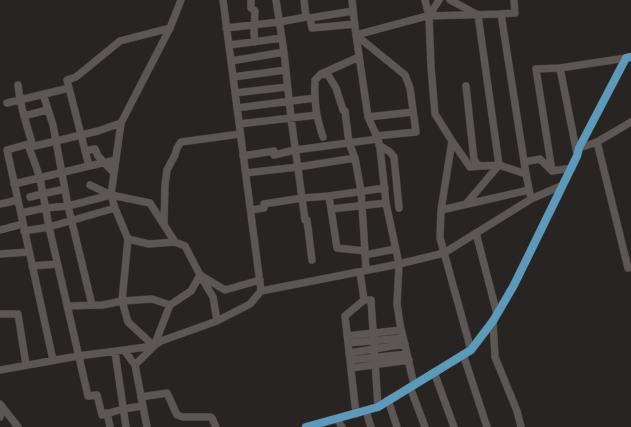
<svg xmlns="http://www.w3.org/2000/svg" width="631" height="427" viewBox="0 0 631 427" font-family="Inter,sans-serif">
	<rect width="100%" height="100%" fill="#282422"/>
	<g fill="none" stroke-linecap="round" stroke-linejoin="round">
		<!-- minor casing -->
		<g stroke="#433f3e" stroke-width="8">
			<path id="minor" d="M 223,0 L 261,291
				M 251,0 L 251,8 L 255,11 L 254,32 L 255,42
				M 276,0 L 284,52 L 291,118 L 302,198 L 329,196 L 337,248 L 365,251 L 365,255 L 395,249
				M 304,0 L 306,17 L 310,18 L 312,28 L 355,24
				M 352,0 L 356,35 L 368,117 L 378,139 L 380,148 L 386,203 L 399,264 L 397,304 L 400,324 L 407,354 L 414,385
				M 425,0 L 429,16 L 431,67 L 435,114 L 452,141 L 441,210
				M 450,0 L 478,15 L 499,165 L 526,174
				M 514,0 L 515,13 L 501,14 L 526,174 L 530,194
				M 429,16 L 439,0
				M 310,18 L 353,11
				M 226,28 L 279,22 L 306,17
				M 356,35 L 405,75 L 410,88 L 416,132 L 376,136
				M 356,35 L 427,16 L 501,14
				M 229,45 L 282,38
				M 231,61 L 284,52
				M 560,68 L 536,69 L 552,171 L 572,168
				M 321,74 L 359,57
				M 233,77 L 285,70
				M 18,85 L 20,100 L 24,116
				M 466,86 L 474,160 L 478,165 L 482,166 L 499,165
				M 235,93 L 287,87
				M 43,94 L 53,125 L 68,206 L 92,305
				M 7,103 L 69,88
				M 237,108 L 315,98
				M 47,110 L 24,116 L 32,143 L 7,150 L 53,360
				M 368,117 L 413,112
				M 121,123 L 98,131 L 35,146 L 32,143 L 29,147 L 40,178 L 49,227 L 88,396 L 97,395 L 102,415 L 123,409 L 142,406
				M 239,124 L 317,115
				M 323,137 C 316,116 314,102 315,80 L 321,74 L 328,75 L 336,88 L 343,110 L 345,111 L 349,143 L 355,158 L 361,191 L 365,251
				M 452,141 L 470,167 L 481,166
				M 597,142 L 628,268
				M 379,145 L 390,152 L 394,157 L 399,208
				M 579,148 L 597,142 L 631,122
				M 85,151 L 95,149 L 98,156 L 114,173
				M 577,154 L 560,68 L 626,58
				M 243,156 L 274,151 L 274,155 L 295,150 L 378,139
				M 116,160 L 89,166 L 67,80 L 76,77 L 120,41 L 170,28
				M 524,162 L 540,159 L 552,171
				M 246,173 L 298,167 L 355,158
				M 14,184 L 89,166
				M 90,185 L 111,195 L 150,203 L 164,225
				M 329,196 L 385,188
				M 30,197 L 42,194 L 65,189
				M 0,204 L 18,200
				M 466,204 L 499,165
				M 331,209 L 386,203
				M 251,210 L 264,208 L 264,204 L 302,198 L 305,220 L 307,220 L 312,260
				M 21,213 L 45,208 L 68,206 L 111,195
				M 0,230 L 23,224
				M 24,231 L 49,227 L 115,208
				M 476,233 L 497,314
				M 128,239 L 149,244 L 175,242 L 185,246 L 200,275 L 191,291 L 170,305 L 154,346 L 135,365 L 147,427
				M 175,242 L 164,225 L 165,185 L 167,170 L 175,155 L 177,148 L 181,142 L 240,134
				M 0,254 L 29,252
				M 365,255 L 366,270
				M 32,266 L 57,264
				M 360,272 L 364,300 L 371,300 L 378,407
				M 200,275 L 225,290 L 260,280
				M 201,277 L 213,297 L 217,321
				M 67,306 L 103,305 L 122,301 L 152,299 L 170,305
				M 0,314 L 18,314 L 26,365
				M 493,321 L 495,357 L 517,411 L 521,427
				M 347,336 L 401,330
				M 348,343 L 403,338
				M 154,346 L 128,322 L 122,301 L 128,239 L 115,208 L 111,195 L 121,123 L 170,28 L 181,0
				M 124,350 L 135,365
				M 471,350 L 440,238 L 441,210 L 529,190
				M 115,352 L 126,427
				M 349,353 L 405,344
				M 463,354 L 487,427
				M 350,360 L 407,354
				M 351,368 L 409,360
				M 0,370 L 78,356 L 124,350 L 154,346 L 161,341 L 217,321 L 250,304 L 261,291 L 399,264 L 444,253 L 531,199 L 563,185
				M 434,372 L 454,427
				M 410,387 L 425,427
				M 141,397 L 167,393 L 177,415 L 183,417 L 210,417 L 212,418 L 216,427
				M 388,400 L 397,427
				M 0,404 L 18,427
				M 366,411 L 371,427
				M 107,413 L 110,427
				M 356,414 L 345,316 L 364,300
				M 0,417 L 2,407 L 0,407
				M 337,419 L 342,427"/>
		</g>
		<!-- major casing -->
		<g stroke="#433f3e" stroke-width="9">
			<path id="major" d="M 306,427 L 378,407 L 471,350 L 493,321 L 514,285 L 577,156 L 579,148 L 626,58 L 631,57"/>
		</g>
		<!-- minor -->
		<use href="#minor" stroke="#5c5755" stroke-width="7"/>
		<!-- major -->
		<use href="#major" stroke="#5a9aba" stroke-width="8"/>
	</g>
</svg>
